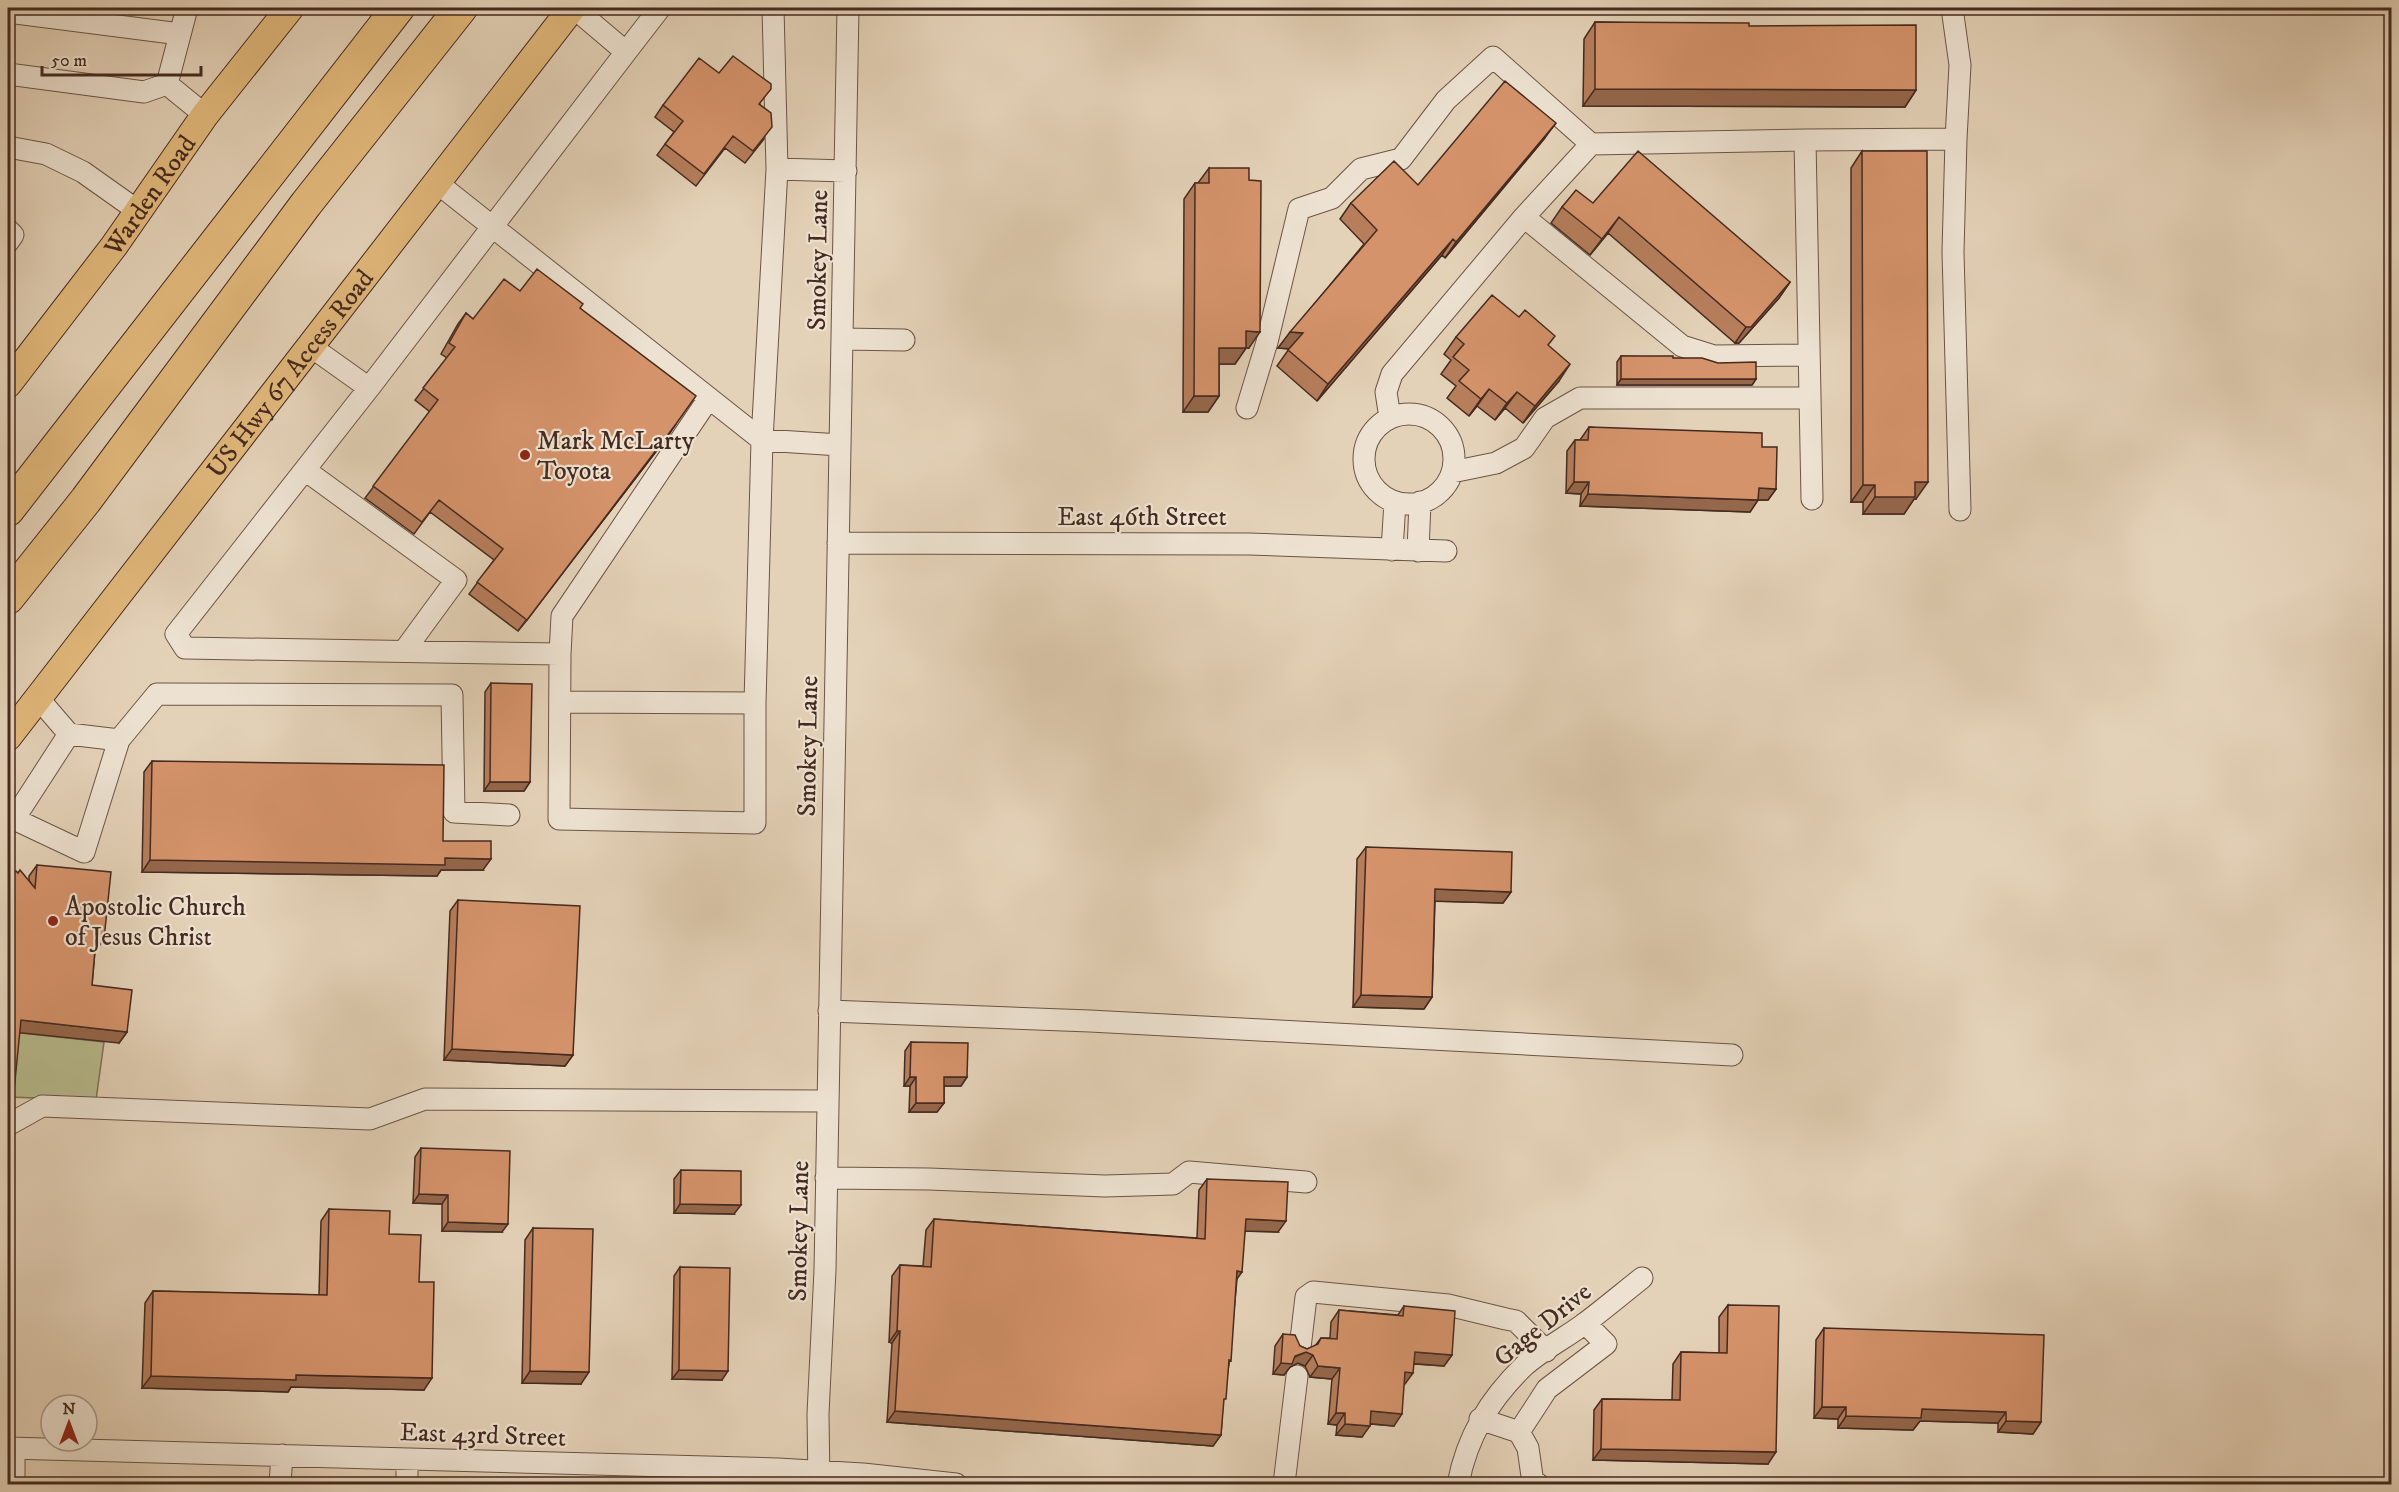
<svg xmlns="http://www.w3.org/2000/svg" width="2399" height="1492" viewBox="0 0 2399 1492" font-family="'IM FELL DW Pica',serif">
	<rect width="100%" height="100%" fill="#e4d2b8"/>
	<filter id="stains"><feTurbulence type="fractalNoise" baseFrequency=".00333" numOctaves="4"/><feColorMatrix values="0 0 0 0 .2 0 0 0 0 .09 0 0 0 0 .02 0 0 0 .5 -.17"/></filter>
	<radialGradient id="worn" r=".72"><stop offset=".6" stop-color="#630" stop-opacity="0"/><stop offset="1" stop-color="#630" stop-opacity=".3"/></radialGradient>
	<!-- green -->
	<path fill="#b7bb8d" stroke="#7e7256" stroke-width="1.5" d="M 12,1032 L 104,1042 L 96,1100 L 8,1097 Z"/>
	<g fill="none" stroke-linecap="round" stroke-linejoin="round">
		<!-- minor casing -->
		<g stroke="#6d5446" stroke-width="23">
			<path id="minor" d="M 187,8 L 167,84 L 205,115
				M 574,8 L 626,52 L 660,8
				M 1952,8 L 1960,65 L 1956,139
				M 8,12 L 180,34
				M 8,74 L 144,92 L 167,84
				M 1805,140 L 1956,139 L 1953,252 L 1960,510
				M 1591,144 L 1805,140 L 1812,499
				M 8,147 L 46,154 L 83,172 L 138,211
				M 777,169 L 846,171
				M 436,182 L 762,440 L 840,445
				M 1524,217 L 1682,346 L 1714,356 L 1809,355
				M 8,230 L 13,235 L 8,242
				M 843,339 L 904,340
				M 310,346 L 369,388 L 626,52
				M 369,388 L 176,634 L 185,648 L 560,654 L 559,819 L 755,823 L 755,703 L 762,440 L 777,169 L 773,8
				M 1247,408 L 1267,342 L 1299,209 L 1332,198 L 1361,169 L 1401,159 L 1446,100 L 1493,57 L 1591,144 L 1524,217 L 1392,374 L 1386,392 L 1390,418
				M1364 459a45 45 0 1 1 90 0a45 45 0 1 1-90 0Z
				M 305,470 L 456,580 L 404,651
				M 1452,472 L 1496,463 L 1524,448 L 1545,418 L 1580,398 L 1810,398
				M 838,543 L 1249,544 L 1446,551
				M 1392,550 L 1395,502
				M 1418,551 L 1420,502
				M 560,654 L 562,616 L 709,398
				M 560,702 L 755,703
				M 69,734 L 119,740 L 157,694 L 452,695 L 454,812 L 509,815
				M 8,816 L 14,819 L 69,734 L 38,698
				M 14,819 L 84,852 L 119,740
				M 829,1011 L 1090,1021 L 1732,1055
				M 8,1125 L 42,1106 L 370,1119 L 425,1099 L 828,1101
				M 826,1178 L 929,1179 L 1105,1186 L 1173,1184 L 1189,1172 L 1306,1182
				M 1300,1348 L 1306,1297 L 1313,1292 L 1448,1305 L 1506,1319 L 1516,1321 L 1546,1351
				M 1480,1419 L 1519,1432 L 1528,1448 L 1533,1483 L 1538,1484
				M 1519,1432 L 1547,1389 L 1606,1344 L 1585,1323
				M 8,1448 L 778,1469 L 863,1474 L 956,1484
				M 407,1459 L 407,1484
				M 14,1484 L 14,1448
				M 280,1484 L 282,1455
				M 819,1484 L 818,1414 L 825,1270 L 848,8
				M 1284,1484 L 1297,1376
				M 1458,1484 C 1467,1437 1489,1400 1524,1366 C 1542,1350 1565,1338 1584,1324 C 1604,1309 1623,1293 1642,1278"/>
		</g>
		<!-- major casing -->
		<g stroke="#452a20" stroke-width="29">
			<g id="major">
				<path id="s1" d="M 8,384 L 114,246 L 205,115 L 290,8"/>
				<path id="s2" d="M 8,737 L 572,8"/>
			</g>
		</g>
		<!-- highway casing -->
		<g stroke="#452a20" stroke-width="34">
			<path id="highway" d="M 8,510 L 398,8
				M 8,598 L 86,500 L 306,204 L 461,8"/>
		</g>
		<!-- minor -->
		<use href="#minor" stroke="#ede2d1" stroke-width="21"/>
		<!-- major -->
		<use href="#major" stroke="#e2b97c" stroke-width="27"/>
		<!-- highway -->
		<use href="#highway" stroke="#e2b97c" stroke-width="32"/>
	</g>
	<!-- wall -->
	<path fill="#b77e5c" stroke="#452a20" stroke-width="1.5" d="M 1595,22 L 1749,26 L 1916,90 L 1905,107 L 1583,106 L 1584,39 Z
		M 760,104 L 764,139 L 745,163 L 725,148 L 696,186 L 657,155 L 674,132 L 655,117 L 663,105 Z
		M 1544,139 L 1445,258 L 1442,255 L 1317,401 L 1277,366 L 1289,349 L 1278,348 L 1364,244 L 1340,219 L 1351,203 L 1418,185 Z
		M 1862,151 L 1916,499 L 1914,499 L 1904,514 L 1863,514 L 1863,502 L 1851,502 L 1851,168 Z
		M 1209,168 L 1249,348 L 1246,348 L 1235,364 L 1219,364 L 1219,396 L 1208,412 L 1183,412 L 1184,199 L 1195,183 L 1198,183 Z
		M 1593,203 L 1790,282 L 1779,298 L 1739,343 L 1735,343 L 1608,233 L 1590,255 L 1551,223 L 1562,207 Z
		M 520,291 L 580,308 L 668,436 L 518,631 L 469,594 L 494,560 L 430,512 L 414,534 L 365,498 L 430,412 L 415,400 L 447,358 L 441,354 L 458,324 L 466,313 L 473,319 Z
		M 1456,337 L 1548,346 L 1559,381 L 1523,423 L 1505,408 L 1495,420 L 1477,406 L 1469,416 L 1447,398 L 1456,386 L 1441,374 L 1451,360 L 1444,354 Z
		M 1621,356 L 1673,358 L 1756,379 L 1752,385 L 1617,385 L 1617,362 Z
		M 1589,427 L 1762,447 L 1776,489 L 1768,500 L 1758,500 L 1750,512 L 1580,506 L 1581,494 L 1566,493 L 1567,451 L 1575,440 L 1580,440 Z
		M 491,683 L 530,782 L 524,791 L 484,791 L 485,692 Z
		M 152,761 L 443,841 L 483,870 L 441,870 L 437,876 L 142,872 L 144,772 Z
		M 1366,847 L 1511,892 L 1503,903 L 1435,901 L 1432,997 L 1424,1009 L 1353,1007 L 1357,859 Z
		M 37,865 L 96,951 L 95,951 L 92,985 L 127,1032 L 119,1043 L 29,880 L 29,876 Z
		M 458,900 L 573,1055 L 565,1066 L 444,1060 L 450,911 Z
		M 911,1042 L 967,1077 L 961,1086 L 944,1086 L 944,1103 L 937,1112 L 909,1112 L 910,1086 L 904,1086 L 905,1051 Z
		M 421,1148 L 502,1232 L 442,1231 L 442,1204 L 413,1203 L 415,1157 Z
		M 681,1170 L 734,1214 L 674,1213 L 674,1179 Z
		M 1207,1179 L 1278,1232 L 1245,1231 L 1237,1279 L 1229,1364 L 1223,1402 L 1221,1435 L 1213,1446 L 887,1422 L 892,1343 L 889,1342 L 892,1276 L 900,1265 L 923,1266 L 926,1230 L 934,1219 L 1197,1238 L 1199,1190 Z
		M 329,1209 L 389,1234 L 419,1282 L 424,1390 L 291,1387 L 288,1392 L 142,1388 L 145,1303 L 153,1291 L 319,1295 L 321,1221 Z
		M 533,1228 L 581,1384 L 522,1383 L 525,1240 Z
		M 680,1267 L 722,1380 L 672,1379 L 674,1276 Z
		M 1728,1305 L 1768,1464 L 1593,1460 L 1594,1410 L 1602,1399 L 1672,1400 L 1673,1364 L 1681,1352 L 1719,1353 L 1719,1317 Z
		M 1404,1306 L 1452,1355 L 1444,1366 L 1414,1364 L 1404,1384 L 1394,1426 L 1370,1424 L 1362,1437 L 1336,1435 L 1337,1425 L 1328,1424 L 1332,1379 L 1310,1377 L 1305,1366 L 1298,1363 L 1290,1367 L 1284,1375 L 1273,1374 L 1275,1346 L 1283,1334 L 1300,1346 L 1307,1349 L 1315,1346 L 1321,1338 L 1330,1338 L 1331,1322 L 1339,1310 L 1398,1315 Z
		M 1824,1328 L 2041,1422 L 2033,1434 L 1998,1432 L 1998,1423 L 1920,1421 L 1913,1430 L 1838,1428 L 1838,1419 L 1814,1418 L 1816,1340 Z"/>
	<!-- shaded-wall -->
	<path fill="#95674b" stroke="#452a20" stroke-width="1.5" d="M 1595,89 L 1916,90 L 1905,107 L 1583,106 Z
		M 1556,123 L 1544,139 L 1445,258 L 1456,242 Z
		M 1619,217 L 1608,233 L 1590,255 L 1602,239 Z
		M 1453,239 L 1442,255 L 1317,401 L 1328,384 Z
		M 1790,282 L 1779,298 L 1739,343 L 1735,343 L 1746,327 Z
		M 1246,331 L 1260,332 L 1249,348 L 1235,347 Z
		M 1290,332 L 1303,333 L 1292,349 L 1278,348 Z
		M 1219,348 L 1246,348 L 1235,364 L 1208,364 Z
		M 1570,364 L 1559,381 L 1523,423 L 1535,406 Z
		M 1621,379 L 1756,379 L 1752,385 L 1617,385 Z
		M 1489,389 L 1477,406 L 1469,416 L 1481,399 Z
		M 1517,392 L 1505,408 L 1495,420 L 1507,403 Z
		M 1194,396 L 1219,396 L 1208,412 L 1183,412 Z
		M 676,424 L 668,436 L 518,631 L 527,620 Z
		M 1574,482 L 1589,482 L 1581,494 L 1566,493 Z
		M 1915,482 L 1928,482 L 1916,499 L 1914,499 L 1904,514 L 1863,514 L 1875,497 Z
		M 1863,485 L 1875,485 L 1863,502 L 1851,502 Z
		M 1759,488 L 1776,489 L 1768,500 L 1751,500 Z
		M 1588,494 L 1758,500 L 1750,512 L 1580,506 Z
		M 490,782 L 530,782 L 524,791 L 484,791 Z
		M 445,858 L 491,859 L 483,870 L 441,870 L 437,876 L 142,872 L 150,860 Z
		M 1435,889 L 1511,892 L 1503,903 L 1427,901 Z
		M 96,938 L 104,939 L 96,951 L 88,950 Z
		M 1361,995 L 1432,997 L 1424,1009 L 1353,1007 Z
		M 21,1020 L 127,1032 L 119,1043 L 12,1032 Z
		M 452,1049 L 573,1055 L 565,1066 L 444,1060 Z
		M 910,1077 L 916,1077 L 910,1086 L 904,1086 Z
		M 944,1077 L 967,1077 L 961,1086 L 938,1086 Z
		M 916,1103 L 944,1103 L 937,1112 L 909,1112 Z
		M 419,1194 L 448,1195 L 442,1204 L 413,1203 Z
		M 680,1204 L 741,1205 L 734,1214 L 674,1213 Z
		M 1246,1219 L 1286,1221 L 1278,1232 L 1238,1231 Z
		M 448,1222 L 508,1224 L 502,1232 L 442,1231 Z
		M 1237,1271 L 1242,1272 L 1234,1283 Z
		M 897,1331 L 900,1331 L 892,1343 L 889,1342 Z
		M 1306,1352 L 1313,1355 L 1305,1366 L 1298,1363 L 1290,1367 L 1284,1375 L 1273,1374 L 1281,1363 Z
		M 1415,1352 L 1452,1355 L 1444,1366 L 1407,1363 Z
		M 1318,1366 L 1340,1368 L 1332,1379 L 1310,1377 Z
		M 679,1370 L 728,1371 L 722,1380 L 672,1379 Z
		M 530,1371 L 589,1372 L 581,1384 L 522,1383 Z
		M 1405,1372 L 1413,1373 L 1405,1384 L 1397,1384 Z
		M 296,1375 L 432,1378 L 424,1390 L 291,1387 L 288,1392 L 142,1388 L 151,1376 Z
		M 1822,1407 L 1846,1407 L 1838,1419 L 1814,1418 Z
		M 1922,1409 L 2006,1412 L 1998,1423 L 1920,1421 L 1913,1430 L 1838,1428 L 1846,1416 Z
		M 895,1411 L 1221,1435 L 1213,1446 L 887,1422 Z
		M 1371,1411 L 1402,1414 L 1394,1426 L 1363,1423 Z
		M 1336,1413 L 1345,1413 L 1337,1425 L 1328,1424 Z
		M 2006,1421 L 2041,1422 L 2033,1434 L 1998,1432 Z
		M 1345,1424 L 1370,1426 L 1362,1437 L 1336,1435 Z
		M 1601,1449 L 1776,1452 L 1768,1464 L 1593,1460 Z"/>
	<!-- building -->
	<path fill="#d5936b" stroke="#452a20" stroke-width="1.5" d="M 1595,22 L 1749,23 L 1749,26 L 1916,25 L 1916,90 L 1595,89 Z
		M 733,56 L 771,84 L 771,89 L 759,104 L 771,113 L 772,127 L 753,151 L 733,136 L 704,174 L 665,144 L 683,121 L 663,105 L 699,58 L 719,73 Z
		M 1505,81 L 1556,123 L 1456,242 L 1453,239 L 1328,384 L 1288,350 L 1303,333 L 1290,332 L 1377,230 L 1351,203 L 1394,161 L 1418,185 Z
		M 1638,151 L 1790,282 L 1751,327 L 1746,327 L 1619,217 L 1602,239 L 1562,207 L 1576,190 L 1593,203 Z
		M 1862,151 L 1927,151 L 1928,482 L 1915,482 L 1915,497 L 1875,497 L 1875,485 L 1863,485 Z
		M 1209,168 L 1249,168 L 1249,180 L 1261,181 L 1260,332 L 1246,331 L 1246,348 L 1219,348 L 1219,396 L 1194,396 L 1195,183 L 1209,183 Z
		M 537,269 L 583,304 L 580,308 L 696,396 L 676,424 L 527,620 L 477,582 L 503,549 L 439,500 L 422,522 L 373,486 L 438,400 L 423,388 L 455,347 L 449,343 L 466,313 L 473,319 L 504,279 L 520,291 Z
		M 1492,295 L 1519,317 L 1525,310 L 1555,336 L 1548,345 L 1570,364 L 1535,406 L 1517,392 L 1507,403 L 1489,389 L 1481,399 L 1459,381 L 1469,370 L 1453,357 L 1464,344 L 1456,337 Z
		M 1621,356 L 1673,356 L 1673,358 L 1702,358 L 1718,363 L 1756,362 L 1756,379 L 1621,379 Z
		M 1589,427 L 1762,433 L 1762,447 L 1777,447 L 1776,489 L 1759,488 L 1758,500 L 1588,494 L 1589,482 L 1574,482 L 1575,440 L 1588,440 Z
		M 491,683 L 532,684 L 530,782 L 490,782 Z
		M 152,761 L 444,765 L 443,841 L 491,841 L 491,859 L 445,858 L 445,865 L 150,860 Z
		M 1366,847 L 1512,852 L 1511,892 L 1435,889 L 1432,997 L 1361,995 Z
		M 37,865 L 111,872 L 104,939 L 96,938 L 92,985 L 132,990 L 127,1032 L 21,1020 L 13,1101 L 8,1107 L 8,879 L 16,871 L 18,873 L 20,870 L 35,888 Z
		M 458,900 L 580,906 L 573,1055 L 452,1049 Z
		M 911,1042 L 968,1043 L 967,1077 L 944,1077 L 944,1103 L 916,1103 L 916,1077 L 910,1077 Z
		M 421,1148 L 510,1151 L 508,1224 L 448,1222 L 448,1195 L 419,1194 Z
		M 681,1170 L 741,1171 L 741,1205 L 680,1204 Z
		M 1207,1179 L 1288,1182 L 1286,1221 L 1246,1219 L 1242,1272 L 1237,1271 L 1231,1361 L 1229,1360 L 1226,1399 L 1224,1399 L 1221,1435 L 895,1411 L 900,1331 L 897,1331 L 900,1265 L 931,1267 L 934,1219 L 1205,1239 Z
		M 329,1209 L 390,1211 L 389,1234 L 421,1235 L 419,1282 L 434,1282 L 432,1378 L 296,1375 L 296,1380 L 151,1376 L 153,1291 L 327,1295 Z
		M 533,1228 L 593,1229 L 589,1372 L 530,1371 Z
		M 680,1267 L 730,1268 L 728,1371 L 679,1370 Z
		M 1728,1305 L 1779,1306 L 1776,1452 L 1601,1449 L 1602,1399 L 1680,1400 L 1681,1352 L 1727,1353 Z
		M 1404,1306 L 1455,1311 L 1452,1355 L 1415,1352 L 1413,1373 L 1405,1372 L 1402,1414 L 1371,1411 L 1370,1426 L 1345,1424 L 1345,1413 L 1336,1413 L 1340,1368 L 1318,1366 L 1313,1355 L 1306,1352 L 1295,1356 L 1292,1364 L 1281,1363 L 1283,1334 L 1295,1335 L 1300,1346 L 1307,1349 L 1318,1344 L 1321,1338 L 1337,1339 L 1339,1310 L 1403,1316 Z
		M 1824,1328 L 2044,1335 L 2041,1422 L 2006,1421 L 2006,1412 L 1922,1409 L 1921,1418 L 1846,1416 L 1846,1407 L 1822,1407 Z"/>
	<!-- markers -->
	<g fill="#8f2418" stroke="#ede2d1" stroke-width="2">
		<circle cx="525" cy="455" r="6"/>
		<circle cx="53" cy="921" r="6"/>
	</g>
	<g text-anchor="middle" stroke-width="4.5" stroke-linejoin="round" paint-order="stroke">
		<!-- street labels -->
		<g font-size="26" fill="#452a20" stroke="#ede2d1">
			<text dy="9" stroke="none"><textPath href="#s1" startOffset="236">Warden Road</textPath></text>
			<text transform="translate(817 260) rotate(-89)" y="9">Smokey Lane</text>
			<text dy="9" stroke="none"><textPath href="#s2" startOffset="460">US Hwy 67 Access Road</textPath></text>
			<text x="1142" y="525">East 46th Street</text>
			<text transform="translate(807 746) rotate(-89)" y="9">Smokey Lane</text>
			<text transform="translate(798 1231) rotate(-89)" y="9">Smokey Lane</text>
			<text transform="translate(1542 1324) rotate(-39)" y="9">Gage Drive</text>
			<text transform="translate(483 1434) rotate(2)" y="9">East 43rd Street</text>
		</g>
		<!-- poi labels -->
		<g font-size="26" fill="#452a20" stroke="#ede2d1" text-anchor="start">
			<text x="537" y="449">Mark McLarty<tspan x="537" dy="30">Toyota</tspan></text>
			<text x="65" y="915">Apostolic Church<tspan x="65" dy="30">of Jesus Christ</tspan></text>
		</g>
	</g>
	<!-- margin -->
	<rect width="2399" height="1492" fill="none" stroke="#e4d2b8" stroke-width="30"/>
	<rect x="9" y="9" width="2381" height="1474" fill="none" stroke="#452a20" stroke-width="3"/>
	<rect x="15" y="15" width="2369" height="1462" fill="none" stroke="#452a20" stroke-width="1.5"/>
	<!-- north arrow -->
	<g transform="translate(69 1423)"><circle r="28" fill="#ede2d1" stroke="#aa988a" stroke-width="1.5"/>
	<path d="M0-4.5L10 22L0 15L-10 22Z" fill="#8f2418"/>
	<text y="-9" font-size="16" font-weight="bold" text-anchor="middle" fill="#452a20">N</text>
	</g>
	<!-- scale -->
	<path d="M42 66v9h159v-9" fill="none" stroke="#452a20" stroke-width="3"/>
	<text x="51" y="66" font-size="18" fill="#452a20" stroke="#ede2d1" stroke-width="4.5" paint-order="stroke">50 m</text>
	<rect width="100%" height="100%" filter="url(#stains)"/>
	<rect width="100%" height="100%" fill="url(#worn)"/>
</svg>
